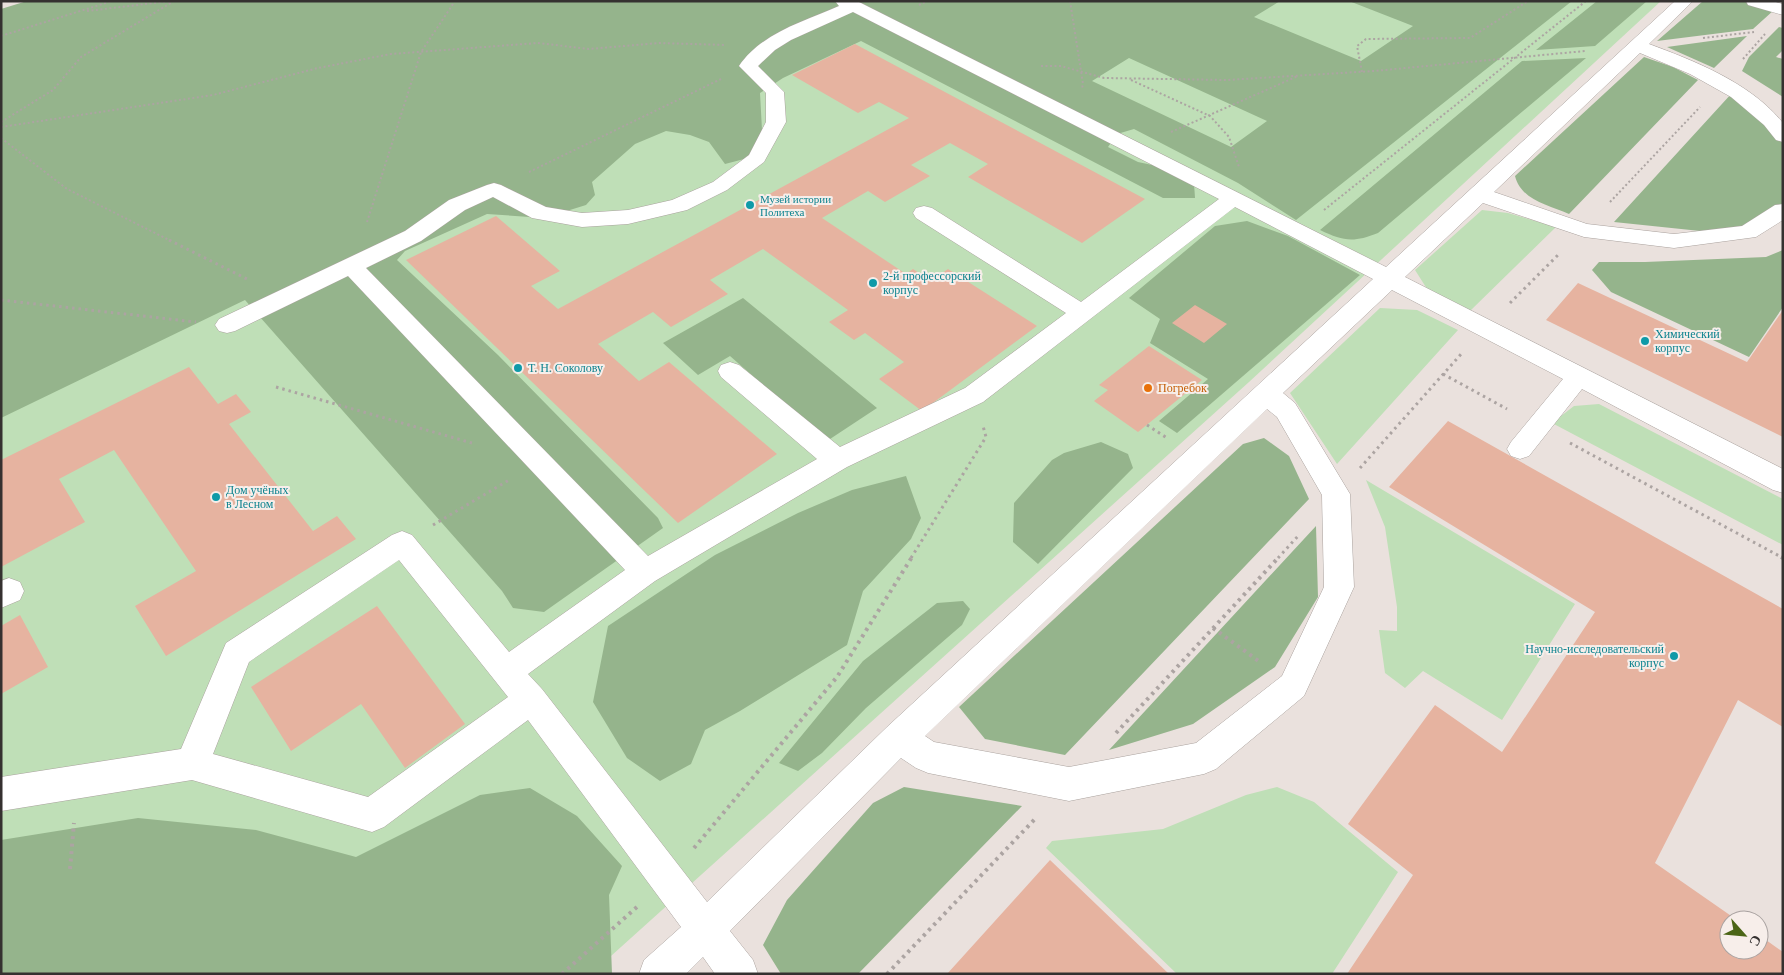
<svg xmlns="http://www.w3.org/2000/svg" width="1784" height="975" viewBox="0 0 1784 975" font-family="'Times New Roman',serif">
	<rect width="100%" height="100%" fill="#eae1dd"/>
	<!-- green -->
	<path fill="#bfdfb7" d="M 64,1 L 1661,1 L 1249,382 L 591,974 L 1,974 L 1,21 Z
		M 1482,210 L 1508,213 L 1556,227 L 1470,311 L 1429,292 L 1415,270 Z
		M 1380,308 L 1417,310 L 1458,330 L 1337,464 L 1290,393 Z
		M 1599,404 L 1783,499 L 1783,545 L 1552,423 L 1574,406 Z
		M 1366,480 L 1575,604 L 1502,720 L 1423,671 L 1405,688 L 1385,673 L 1379,630 L 1397,631 L 1397,607 L 1385,527 Z
		M 1277,787 L 1314,802 L 1398,872 L 1332,974 L 1177,974 L 1046,848 L 1052,841 L 1163,829 L 1246,795 Z"/>
	<!-- forest -->
	<path fill="#95b48c" fill-rule="evenodd" d="M 27,1 L 1280,1 L 1254,17 L 1361,61 L 1413,26 L 1349,1 L 1572,1 L 1296,220 L 1238,183 L 1134,129 L 1117,134 L 1108,147 L 1138,162 L 1171,169 L 1194,183 L 1195,198 L 1163,198 L 861,41 L 783,78 L 760,93 L 762,130 L 748,158 L 725,164 L 709,142 L 690,135 L 666,131 L 635,144 L 592,182 L 595,195 L 586,205 L 544,218 L 487,214 L 405,251 L 397,260 L 498,355 L 658,518 L 663,528 L 544,612 L 513,608 L 502,591 L 245,300 L 1,418 L 1,9 ZM 1129,58 L 1267,121 L 1231,147 L 1092,81 Z
		M 1597,1 L 1647,1 L 1595,46 L 1536,50 Z
		M 1703,1 L 1745,1 L 1774,10 L 1753,29 L 1657,41 Z
		M 1779,27 L 1783,28 L 1783,50 L 1776,57 L 1783,59 L 1783,97 L 1742,71 L 1749,57 Z
		M 1747,36 L 1714,68 L 1667,47 Z
		M 1644,57 L 1673,67 L 1698,80 L 1569,214 C 1548,205 1521,200 1515,176 Z
		M 1586,58 L 1378,233 C 1353,243 1343,241 1320,230 L 1522,61 Z
		M 1732,93 L 1766,119 L 1783,143 L 1783,209 L 1729,234 L 1614,222 Z
		M 1247,221 L 1288,236 L 1360,275 L 1177,433 L 1159,421 L 1208,379 L 1150,343 L 1160,319 L 1129,298 L 1215,226 Z
		M 1783,250 L 1783,307 L 1749,357 L 1611,292 L 1592,270 L 1599,262 L 1645,262 L 1766,257 Z
		M 743,298 L 877,408 L 827,441 L 730,356 L 698,375 L 663,343 Z
		M 1264,438 L 1289,456 L 1309,499 L 1065,755 L 985,739 L 959,707 L 1243,444 Z
		M 1101,442 L 1128,454 L 1133,468 L 1038,564 L 1013,542 L 1014,503 L 1052,460 L 1064,453 Z
		M 906,476 L 921,518 L 911,539 L 863,591 L 847,645 L 740,711 L 705,730 L 691,764 L 660,781 L 627,758 L 593,702 L 608,626 L 715,555 L 798,513 L 852,490 Z
		M 1316,526 L 1318,597 L 1275,667 L 1193,724 L 1109,750 Z
		M 963,601 L 970,609 L 962,625 L 866,708 L 822,753 L 798,771 L 779,763 L 863,661 L 937,603 Z
		M 904,787 L 1022,806 L 858,974 L 781,974 L 763,945 L 787,900 L 873,803 Z
		M 530,788 L 577,816 L 622,866 L 609,895 L 612,974 L 1,974 L 1,840 L 138,818 L 256,830 L 356,857 L 480,795 Z"/>
	<!-- building -->
	<path fill="#e6b3a0" d="M 855,44 L 1145,199 L 1082,243 L 968,177 L 988,164 L 950,143 L 911,165 L 930,176 L 885,202 L 868,191 L 822,218 L 906,274 L 913,269 L 931,281 L 948,269 L 1037,326 L 922,411 L 879,379 L 904,362 L 865,333 L 854,340 L 829,322 L 848,310 L 763,249 L 710,280 L 728,294 L 671,327 L 653,312 L 598,344 L 639,381 L 669,362 L 777,454 L 678,523 L 406,260 L 496,216 L 560,271 L 531,286 L 558,309 L 909,118 L 879,102 L 858,113 L 792,75 Z
		M 1578,283 L 1747,362 L 1783,310 L 1783,437 L 1546,320 Z
		M 1195,305 L 1227,324 L 1204,343 L 1172,323 Z
		M 1149,346 L 1202,380 L 1138,432 L 1094,401 L 1108,390 L 1099,385 Z
		M 189,367 L 218,404 L 236,394 L 251,412 L 229,424 L 313,531 L 337,516 L 356,539 L 166,656 L 135,606 L 196,571 L 114,450 L 59,479 L 85,522 L 1,567 L 1,460 Z
		M 1448,421 L 1783,609 L 1783,727 L 1738,700 L 1655,863 L 1737,920 L 1729,920 L 1729,950 L 1759,950 L 1759,935 L 1783,952 L 1783,974 L 1347,974 L 1413,875 L 1348,824 L 1435,705 L 1502,752 L 1595,612 L 1389,487 Z
		M 377,606 L 465,724 L 405,768 L 361,704 L 291,751 L 251,687 Z
		M 20,615 L 48,667 L 1,694 L 1,626 Z
		M 1050,860 L 1169,974 L 947,974 Z"/>
	<g fill="none" stroke-linecap="round" stroke-linejoin="round">
		<!-- minor casing -->
		<g stroke="#aaa29e" stroke-width="1">
			<path id="minor" d="M 835,1 L 857,1 L 1386,267 L 1675,1 L 1693,1 L 1649,44 C 1695,61 1751,83 1783,123 L 1783,142 L 1776,140 L 1764,125 L 1731,97 L 1690,74 L 1640,53 L 1494,192 L 1587,224 L 1674,234 L 1742,226 L 1775,205 L 1783,204 L 1783,220 L 1756,237 L 1674,248 L 1584,237 L 1483,203 L 1405,277 L 1783,469 L 1783,493 L 1773,490 L 1582,389 L 1529,456 L 1520,459 L 1511,456 L 1507,449 L 1511,442 L 1563,379 L 1392,290 L 1283,393 L 1295,403 L 1350,494 L 1354,587 L 1304,696 L 1216,769 L 1204,774 L 1069,801 L 928,773 L 916,768 L 901,758 L 730,931 L 753,960 L 758,974 L 715,974 L 703,957 L 686,974 L 639,974 L 644,960 L 681,927 L 528,720 L 384,827 L 372,832 L 192,780 L 1,811 L 1,777 L 181,749 L 226,643 L 392,535 L 402,531 L 412,535 L 509,652 L 625,570 L 348,276 L 235,331 L 227,333 L 219,331 L 215,325 L 219,319 L 405,231 L 449,200 L 487,185 L 494,183 L 501,185 L 546,207 L 582,213 L 628,210 L 672,200 L 713,182 L 749,155 L 766,122 L 766,93 L 739,66 C 761,33 805,21 839,6 ZM 853,12 L 1219,199 L 1081,302 L 932,208 L 924,206 L 916,208 L 913,213 L 916,218 L 1066,313 L 965,388 L 840,447 L 739,365 L 730,362 L 721,365 L 718,371 L 721,377 L 817,459 L 648,556 L 366,268 L 421,241 L 465,210 L 493,197 L 532,218 L 582,227 L 628,224 L 687,210 L 727,190 L 764,162 L 786,122 L 784,92 L 758,66 L 775,50 L 791,40 ZM 1235,207 L 1373,279 L 887,727 L 707,902 L 542,689 L 528,674 L 655,581 L 847,467 L 983,402 ZM 1267,409 L 1277,417 L 1322,495 L 1324,587 L 1282,676 L 1196,743 L 1069,767 L 934,742 L 925,736 ZM 399,560 L 508,697 L 368,797 L 213,754 L 249,662 Z
				M 1746,1 L 1772,1 L 1783,4 L 1783,15 L 1748,5 Z
				M 9,578 L 20,582 L 24,591 L 20,600 L 1,608 L 1,581 Z"/>
		</g>
		<!-- path-far2 -->
		<path stroke="#aca4a2" stroke-width="2" stroke-dasharray="2 2.5" stroke-linecap="butt" d="M 1070,1 L 1083,84 L 1082,88
			M 919,5 L 927,1
			M 87,11 L 171,1
			M 1,36 L 112,1
			M 1703,38 L 1754,32
			M 1743,59 L 1765,34
			M 1041,66 L 1061,66 L 1104,78 L 1227,80 L 1374,71 L 1585,51
			M 1362,72 L 1357,46 L 1366,39 L 1470,38 L 1528,1
			M 1131,80 L 1210,116 L 1229,137 L 1239,167
			M 1,122 L 53,90 L 81,57 L 174,1
			M 1,127 L 213,95 L 318,68 L 391,54 L 538,43 L 589,49 L 659,43 L 726,45
			M 1171,132 L 1298,76
			M 1,138 L 67,189 L 171,241
			M 529,172 L 721,79
			M 1610,202 L 1700,107
			M 1324,210 L 1586,1
			M 367,222 L 421,52 L 455,1"/>
		<!-- path-far1 -->
		<path stroke="#aca4a2" stroke-width="3" stroke-dasharray="2.5 4" stroke-linecap="butt" d="M 169,240 L 247,279
			M 1,300 L 196,322
			M 1510,303 L 1560,253
			M 1443,374 L 1507,409
			M 276,387 L 472,443
			M 1147,425 L 1167,438
			M 1570,443 L 1783,558
			M 1360,468 L 1462,353
			M 433,525 L 509,480
			M 911,558 L 986,437 L 983,426
			M 1278,558 L 1299,535"/>
		<!-- path -->
		<path stroke="#aca4a2" stroke-width="4" stroke-dasharray="3 4.5" stroke-linecap="butt" d="M 1781,557 L 1783,558
			M 1213,628 L 1260,662
			M 1116,733 L 1279,557
			M 694,848 L 837,677 L 912,557
			M 70,869 L 74,823
			M 562,974 L 638,906
			M 887,974 L 1035,819"/>
		<!-- minor -->
		<use href="#minor" fill="#fff" fill-rule="evenodd"/>
	</g>
	<!-- markers -->
	<g fill="#0f9aa8" stroke="#f7eeea" stroke-width="2">
		<circle cx="750" cy="205" r="5"/>
		<circle cx="873" cy="283" r="5"/>
		<circle cx="1645" cy="341" r="5"/>
		<circle cx="518" cy="368" r="5"/>
		<circle cx="216" cy="497" r="5"/>
		<circle cx="1674" cy="656" r="5"/>
	</g>
	<circle fill="#e8710a" stroke="#f7eeea" stroke-width="2" cx="1148" cy="388" r="5"/>
	<g text-anchor="middle" stroke-width="4" stroke-linejoin="round" paint-order="stroke">
		<!-- far-culture labels -->
		<g font-size="11" fill="#0d838f" stroke="#f7eeea" text-anchor="start">
			<text x="760" y="203">Музей истории<tspan x="760" dy="13">Политеха</tspan></text>
		</g>
		<!-- culture labels -->
		<g font-size="12" fill="#0d838f" stroke="#f7eeea" text-anchor="start">
			<text x="883" y="280">2-й профессорский<tspan x="883" dy="14">корпус</tspan></text>
			<text x="1655" y="338">Химический<tspan x="1655" dy="14">корпус</tspan></text>
			<text x="528" y="372">Т. Н. Соколову</text>
			<text x="226" y="494">Дом учёных<tspan x="226" dy="14">в Лесном</tspan></text>
			<text x="1664" y="653" text-anchor="end">Научно-исследовательский<tspan x="1664" dy="14">корпус</tspan></text>
		</g>
		<!-- food labels -->
		<g font-size="12" fill="#c56008" stroke="#f7eeea" text-anchor="start">
			<text x="1158" y="392">Погребок</text>
		</g>
	</g>
	<!-- border -->
	<rect width="1784" height="975" fill="none" stroke="#353130" stroke-width="5"/>
	<!-- north arrow -->
	<g transform="translate(1744 935) rotate(117)"><circle r="24" fill="#f7eeea" stroke="#a9a2a0"/>
	<path d="M0-4L9 19L0 12L-9 19Z" fill="#4b6516"/>
	<text y="-8" font-size="14" font-weight="bold" text-anchor="middle" fill="#353130">С</text>
	</g>
</svg>
